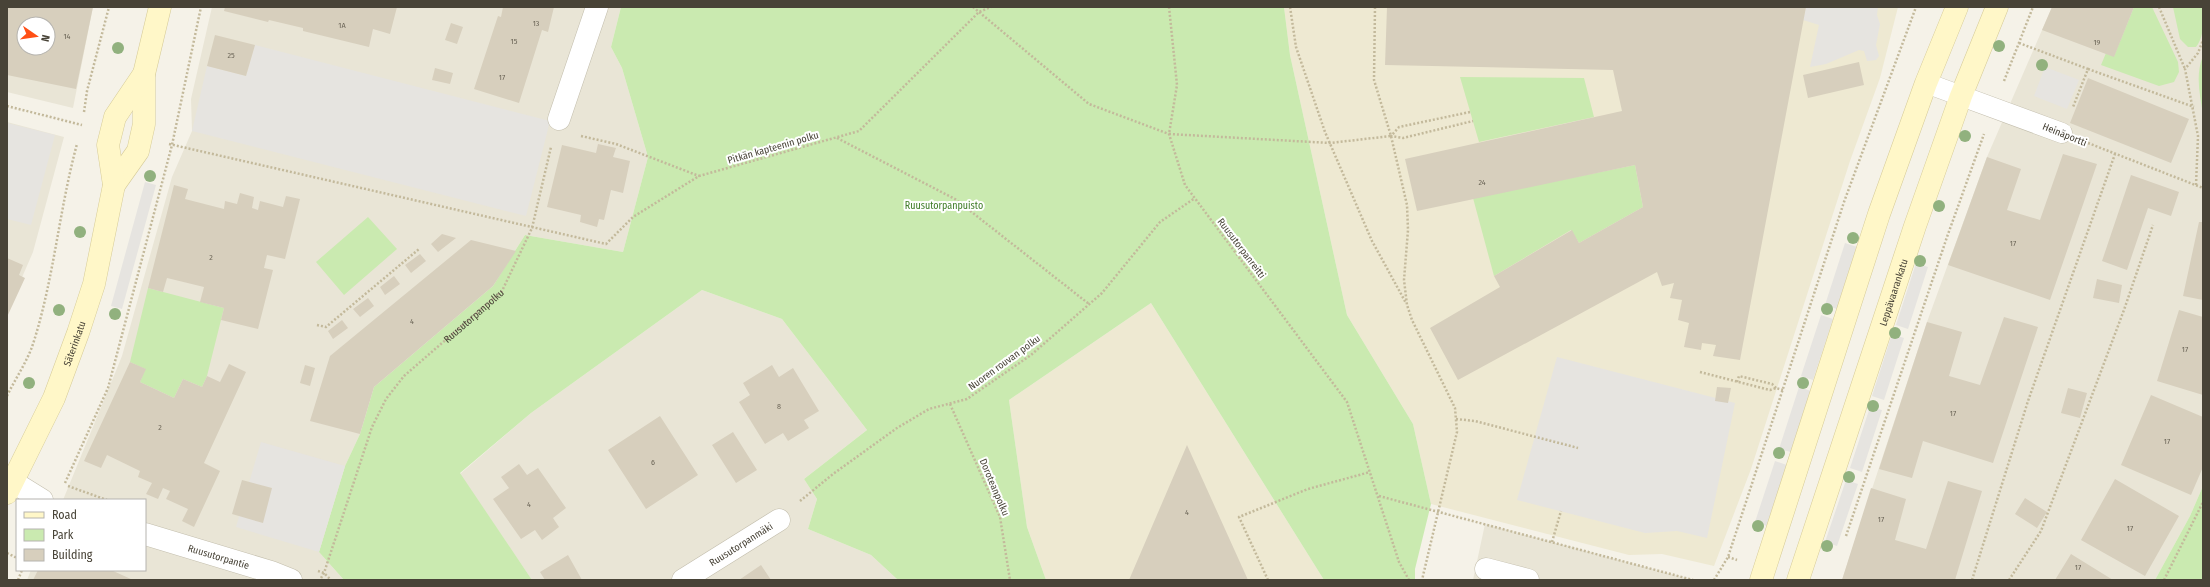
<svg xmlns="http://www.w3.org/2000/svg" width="2210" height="587" viewBox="0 0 2210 587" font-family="'Fira Sans Condensed',sans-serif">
	<rect width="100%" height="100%" fill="#f5f2e8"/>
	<!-- residential -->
	<path fill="#e9e5d6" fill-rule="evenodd" d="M 7,7 L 93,7 L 73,108 L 7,92 ZM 24,24 L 48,24 L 48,48 L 24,48 Z
		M 212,7 L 621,7 L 611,47 L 622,68 L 648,157 L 623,252 L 525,235 L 493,286 L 374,387 L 360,434 L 345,466 L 319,552 L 344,580 L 27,580 L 31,570 L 145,570 L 145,500 L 63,500 L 122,356 L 172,177 L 192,131 L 191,99 Z
		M 2052,7 L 2203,7 L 2203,486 L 2190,516 L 2155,580 L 1842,580 L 1927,322 L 1987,157 Z
		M 7,122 L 64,137 L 33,252 L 7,312 Z
		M 702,290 L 782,319 L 867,430 L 804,479 L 817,499 L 808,529 L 871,555 L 898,580 L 532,580 L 460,474 L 531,413 Z
		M 1485,524 L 1693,580 L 1473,580 Z"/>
	<!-- education -->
	<path fill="#eee9d2" d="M 1284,7 L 1898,7 L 1880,78 L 1850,161 L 1751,469 L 1714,566 L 1662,554 L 1629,555 L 1431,504 L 1413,424 L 1347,315 L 1290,55 Z
		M 1151,303 L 1324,580 L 1046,580 L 1027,527 L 1009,400 Z"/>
	<!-- green -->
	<path fill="#caeab0" d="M 621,7 L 1284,7 L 1290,55 L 1347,315 L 1413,424 L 1431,504 L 1415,569 L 1415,580 L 1324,580 L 1151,303 L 1009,400 L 1027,527 L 1046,580 L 898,580 L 871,555 L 808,529 L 817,499 L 804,479 L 867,430 L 782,319 L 702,290 L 531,413 L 460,473 L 532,580 L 344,580 L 319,552 L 345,466 L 360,434 L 374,387 L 493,286 L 525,235 L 623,252 L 648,157 L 622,68 L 611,47 Z
		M 2134,7 L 2152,7 L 2178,62 L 2179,72 L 2174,82 L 2159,86 L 2101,65 L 2106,53 L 2114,56 Z
		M 2173,7 L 2203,7 C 2203,20 2205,36 2196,47 L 2188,47 L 2180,39 Z
		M 2203,56 L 2203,114 C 2200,95 2195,75 2203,56 Z
		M 1460,77 L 1584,78 L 1594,117 L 1479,142 Z
		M 1635,165 L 1643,207 L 1579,243 L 1571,230 L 1494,276 L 1473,198 Z
		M 368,217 L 397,249 L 344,295 L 316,262 Z
		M 148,288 L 224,308 L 207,376 L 202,387 L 183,379 L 174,398 L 140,382 L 145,369 L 130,362 Z
		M 2203,486 L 2203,580 L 2155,580 L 2190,516 Z"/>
	<!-- parking -->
	<path fill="#e6e4e0" d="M 1806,7 L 1878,7 L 1877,15 L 1880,24 L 1876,45 L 1879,56 L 1876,60 L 1867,61 L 1864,51 L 1859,50 L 1826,64 L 1810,67 L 1819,25 L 1803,20 Z
		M 255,45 L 550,121 L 526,216 L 192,131 L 207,66 L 246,76 Z
		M 2045,67 L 2079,80 L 2067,109 L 2034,96 Z
		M 7,123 L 55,135 L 31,225 L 7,219 Z
		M 145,182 L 156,185 L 122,309 L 111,306 Z
		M 1845,243 L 1857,247 L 1837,309 L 1825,305 Z
		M 1916,263 L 1928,267 L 1908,329 L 1896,325 Z
		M 1821,315 L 1833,319 L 1813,380 L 1801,376 Z
		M 1892,334 L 1904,338 L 1884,400 L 1872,396 Z
		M 1557,357 L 1735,403 L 1707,538 L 1677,531 L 1645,533 L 1517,500 Z
		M 1799,387 L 1811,391 L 1791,452 L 1779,449 Z
		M 1870,407 L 1882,410 L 1862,472 L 1850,468 Z
		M 261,442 L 345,466 L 319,552 L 236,527 Z
		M 1775,461 L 1787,465 L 1767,526 L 1755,522 Z
		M 1846,480 L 1858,484 L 1837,546 L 1825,542 Z"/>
	<!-- building -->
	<path fill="#d7cfbd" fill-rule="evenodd" d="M 7,7 L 93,7 L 76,89 L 7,75 ZM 24,24 L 48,24 L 48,48 L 24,48 Z
		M 225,7 L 397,7 L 390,34 L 373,29 L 369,47 L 303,31 L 303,28 L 269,20 L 268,22 L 224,11 Z
		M 503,7 L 554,7 L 548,32 L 542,30 L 519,103 L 474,89 L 498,16 L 501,17 Z
		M 1387,7 L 1806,7 L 1740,360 L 1713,356 L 1716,345 L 1702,343 L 1701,350 L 1684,347 L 1689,323 L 1678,320 L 1682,300 L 1670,298 L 1674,283 L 1662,286 L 1657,272 L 1458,380 L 1430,328 L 1500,287 L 1494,276 L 1572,230 L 1579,243 L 1643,207 L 1635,165 L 1417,211 L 1405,159 L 1622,111 L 1613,70 L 1385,65 Z
		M 2052,7 L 2134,7 L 2114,57 L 2042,30 Z
		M 451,23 L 463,27 L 457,44 L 445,40 Z
		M 215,35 L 255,45 L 246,76 L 207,66 Z
		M 1859,62 L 1864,85 L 1808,98 L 1803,75 Z
		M 435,68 L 453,73 L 450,84 L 432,80 Z
		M 2088,78 L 2189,119 L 2171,163 L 2070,123 Z
		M 598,144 L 616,148 L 613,157 L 630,161 L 623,193 L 611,190 L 604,220 L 599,219 L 597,227 L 580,222 L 581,215 L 547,207 L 562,145 L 596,153 Z
		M 2063,154 L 2097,164 L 2050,300 L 1948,265 L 1987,157 L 2021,169 L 2007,210 L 2040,220 Z
		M 2131,175 L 2179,192 L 2171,216 L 2148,208 L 2127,270 L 2102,261 Z
		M 174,185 L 188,189 L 185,199 L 224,209 L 225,201 L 237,204 L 240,193 L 254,197 L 252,208 L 258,210 L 260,201 L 283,207 L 286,196 L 300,199 L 285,259 L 267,255 L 264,268 L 273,270 L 258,329 L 221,320 L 224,308 L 200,302 L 204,287 L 167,278 L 163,292 L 148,288 Z
		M 2199,222 L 2203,222 L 2203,300 L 2183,296 Z
		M 442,234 L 456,238 L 438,252 L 431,244 Z
		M 471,240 L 516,251 L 493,286 L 374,387 L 360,434 L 310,421 L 330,356 Z
		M 420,254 L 426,261 L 411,273 L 405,265 Z
		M 7,258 L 23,265 L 19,275 L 25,278 L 7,317 Z
		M 394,276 L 400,284 L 385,295 L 380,287 Z
		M 2097,279 L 2122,285 L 2119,303 L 2093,298 Z
		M 368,298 L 374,306 L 360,317 L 353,309 Z
		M 2179,310 L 2203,317 L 2203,395 L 2157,381 Z
		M 2004,317 L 2038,327 L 1993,463 L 1923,441 L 1912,478 L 1879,469 L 1927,322 L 1962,332 L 1949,376 L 1980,385 Z
		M 342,320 L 348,328 L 333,339 L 328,331 Z
		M 130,362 L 146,369 L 140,382 L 174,398 L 183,379 L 202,387 L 207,376 L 220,382 L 229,364 L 246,372 L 204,463 L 220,471 L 194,527 L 182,521 L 188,509 L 166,499 L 170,491 L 163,488 L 158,499 L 146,494 L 152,483 L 138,477 L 140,471 L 107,455 L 101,468 L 84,461 Z
		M 305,365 L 315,368 L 310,386 L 300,383 Z
		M 772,365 L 779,377 L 793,368 L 819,411 L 804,420 L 809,428 L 788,441 L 783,433 L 765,444 L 739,402 L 750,395 L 743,383 Z
		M 1717,387 L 1731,388 L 1728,403 L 1715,401 Z
		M 2068,388 L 2087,393 L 2080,418 L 2061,413 Z
		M 2151,395 L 2203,417 L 2203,467 L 2191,495 L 2121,465 Z
		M 660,416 L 698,475 L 646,509 L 608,450 Z
		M 733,432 L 757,470 L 736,483 L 712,445 Z
		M 1187,445 L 1248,580 L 1129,580 Z
		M 519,464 L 527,475 L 538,468 L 566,508 L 553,518 L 559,527 L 542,540 L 535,530 L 521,539 L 493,499 L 509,488 L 501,477 Z
		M 2115,479 L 2179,516 L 2145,576 L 2081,540 Z
		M 242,480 L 272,488 L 263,523 L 232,514 Z
		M 1948,481 L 1982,491 L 1955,580 L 1842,580 L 1871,488 L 1906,499 L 1895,540 L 1926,549 Z
		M 2025,498 L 2047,512 L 2037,528 L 2015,514 Z
		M 2071,554 L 2113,580 L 2055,580 Z
		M 568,555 L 582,580 L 545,580 L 540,572 Z
		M 761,565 L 771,580 L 739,580 Z
		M 38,570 L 111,570 L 133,580 L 33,580 Z"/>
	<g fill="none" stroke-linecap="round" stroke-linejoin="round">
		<!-- service casing -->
		<g stroke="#c3bead" stroke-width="21">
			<path id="service" d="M 1926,83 L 2062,133"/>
		</g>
		<!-- minor casing -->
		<g stroke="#c3bead" stroke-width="23">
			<g id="minor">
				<path d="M 559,119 L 597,7"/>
				<path d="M 13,482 L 42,500"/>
				<path id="s2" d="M 145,534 L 271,572 L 291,580"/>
				<path d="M 1486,569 L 1528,580"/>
				<path id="s3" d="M 683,580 L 779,520"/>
			</g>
		</g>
		<!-- secondary casing -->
		<g stroke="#d6cb97" stroke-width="23">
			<g id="secondary">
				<path d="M 114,185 L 138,151 L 144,124 L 144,74 L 160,7"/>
				<path id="s4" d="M 7,493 L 54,398 L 78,333 L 94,284 L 114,185 L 108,145 L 115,117 L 144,74"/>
				<path d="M 1761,580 L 1879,214 L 1926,83 L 1957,7"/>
				<path id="s5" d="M 1798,580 L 1915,226 L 1961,96 L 1997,7"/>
			</g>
		</g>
		<!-- path -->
		<g stroke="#c3b99b" stroke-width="2.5" stroke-dasharray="2 2" stroke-linecap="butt">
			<path d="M 973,7 L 1089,104 L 1169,134 L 1185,185 L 1347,402 L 1399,562 L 1409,580"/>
			<path d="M 1169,7 L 1177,85 L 1169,134 L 1330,143 L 1391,136"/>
			<path d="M 1290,7 L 1296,47 L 1325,132 L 1372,241 L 1406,303"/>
			<path d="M 1375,7 L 1374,80 L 1391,136 L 1407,205 L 1408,230 L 1404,280 L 1407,305 L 1412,320 L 1455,408 L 1457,432 L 1422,580"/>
			<path d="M 2159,7 L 2185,69"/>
			<path d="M 2019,43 L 2088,69 L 2073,107"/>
			<path d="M 2088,69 L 2194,107"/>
			<path d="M 2004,81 L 2033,7"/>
			<path d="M 7,106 L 82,125"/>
			<path d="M 84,112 L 87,91 L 109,7"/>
			<path d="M 1470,112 L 1399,127 L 1391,136 L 1403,138 L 1473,121"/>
			<path d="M 581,136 L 616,144 L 699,176"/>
			<path d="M 837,138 L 955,199 L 1089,304"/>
			<path d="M 2088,143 L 2203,188"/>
			<path d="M 169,144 L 606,244 L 633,217 L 699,176 L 859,131 L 979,12 L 991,7"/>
			<path d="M 2196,185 L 2198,136 L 2185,69 L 2198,53 L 2203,40"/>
			<path d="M 317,325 L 326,327 L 419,249"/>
			<path d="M 1700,372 L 1770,390 L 1776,388 L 1783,390"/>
			<path d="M 1737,382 L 1739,376 L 1772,384 L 1776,388"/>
			<path d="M 7,396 C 15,379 27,362 33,344 C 54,279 59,210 77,144"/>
			<path d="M 950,404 L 1000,517 L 1010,580"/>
			<path d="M 1456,419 L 1475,421 L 1578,448"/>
			<path d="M 65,483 L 108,388 L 172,145 L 201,7"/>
			<path d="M 68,486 L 107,500"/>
			<path d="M 1379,496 L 1693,580"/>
			<path d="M 800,501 L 833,474 L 897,428 L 929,409 L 967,399 L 1031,355 L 1102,293 L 1160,222 L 1195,198"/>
			<path d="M 1846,536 L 1947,237 L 1984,134"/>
			<path d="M 1552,542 L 1561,511"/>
			<path d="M 7,553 L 17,558"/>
			<path d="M 1728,557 L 1737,560"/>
			<path d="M 318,571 L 324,573 L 331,580"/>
			<path id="s1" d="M 321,578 L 324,573 L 372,427 L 386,399 L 404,376 L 502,291 L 532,228 L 551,147"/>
			<path d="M 18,580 L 22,570"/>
			<path d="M 1268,580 L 1239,517 L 1308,489 L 1370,472"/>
			<path d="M 1714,580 L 1728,557 L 1844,202 L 1916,7"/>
			<path d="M 1972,580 L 2028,401 L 2115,154"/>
			<path d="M 2009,580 L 2041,531 L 2124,310 L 2153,225"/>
			<path d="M 2164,580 L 2203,502"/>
		</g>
		<!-- service -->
		<use href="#service" stroke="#fff" stroke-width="20"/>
		<!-- minor -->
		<use href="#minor" stroke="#fff" stroke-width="22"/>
		<!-- secondary -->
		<use href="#secondary" stroke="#fff7c8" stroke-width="22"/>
	</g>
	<!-- trees -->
	<g fill="#91b17e">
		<circle cx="1999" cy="46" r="6"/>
		<circle cx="118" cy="48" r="6"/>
		<circle cx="2042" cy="65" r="6"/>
		<circle cx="1965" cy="136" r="6"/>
		<circle cx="150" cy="176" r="6"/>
		<circle cx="1939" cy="206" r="6"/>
		<circle cx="80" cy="232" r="6"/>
		<circle cx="1853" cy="238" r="6"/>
		<circle cx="1920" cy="261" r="6"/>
		<circle cx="1827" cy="309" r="6"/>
		<circle cx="59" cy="310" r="6"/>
		<circle cx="115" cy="314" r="6"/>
		<circle cx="1895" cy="333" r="6"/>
		<circle cx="29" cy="383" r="6"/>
		<circle cx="1803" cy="383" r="6"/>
		<circle cx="1873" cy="406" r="6"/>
		<circle cx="1779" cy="453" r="6"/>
		<circle cx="1849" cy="477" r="6"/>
		<circle cx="1758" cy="526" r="6"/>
		<circle cx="1827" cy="546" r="6"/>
	</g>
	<g text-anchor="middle" stroke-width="4" stroke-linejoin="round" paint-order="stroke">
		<!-- number labels -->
		<g font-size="8" fill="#6c6658">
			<text x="536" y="26">13</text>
			<text x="342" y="28">1A</text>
			<text x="67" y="39">14</text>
			<text x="514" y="44">15</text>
			<text x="2097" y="45">19</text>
			<text x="231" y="58">25</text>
			<text x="502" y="80">17</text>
			<text x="1482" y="185">24</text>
			<text x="2013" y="246">17</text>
			<text x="211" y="260">2</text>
			<text x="412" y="324">4</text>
			<text x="2185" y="352">17</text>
			<text x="779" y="409">8</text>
			<text x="1953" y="416">17</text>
			<text x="160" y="430">2</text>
			<text x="2167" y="444">17</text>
			<text x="653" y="465">6</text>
			<text x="529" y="507">4</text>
			<text x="1187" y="515">4</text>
			<text x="1881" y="522">17</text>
			<text x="2130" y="531">17</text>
			<text x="2078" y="570">17</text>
		</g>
		<!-- street labels -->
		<g font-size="10" fill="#484337" stroke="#fff">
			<text transform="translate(2065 134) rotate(22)" y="4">Heinäportti</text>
			<text transform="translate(773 147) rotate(-16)" y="4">Pitkän kapteenin polku</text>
			<text transform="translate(1242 248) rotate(53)" y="4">Ruusutorpanreitti</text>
			<text dy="4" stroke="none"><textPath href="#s5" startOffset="303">Leppävaarankatu</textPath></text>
			<text dy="4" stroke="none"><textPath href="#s1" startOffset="312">Ruusutorpanpolku</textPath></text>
			<text dy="4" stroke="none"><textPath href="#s4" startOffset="164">Säterinkatu</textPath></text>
			<text transform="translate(1004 362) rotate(-36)" y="4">Nuoren rouvan polku</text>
			<text transform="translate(995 487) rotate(67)" y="4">Doroteanpolku</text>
			<text dy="4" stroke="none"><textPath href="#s3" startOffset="68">Ruusutorpanmäki</textPath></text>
			<text dy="4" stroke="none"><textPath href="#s2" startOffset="77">Ruusutorpantie</textPath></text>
		</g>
		<!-- park labels -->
		<g font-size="10" fill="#3f7c27" stroke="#fff">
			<text x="944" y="209">Ruusutorpanpuisto</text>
		</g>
	</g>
	<!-- border -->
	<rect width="2210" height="587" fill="none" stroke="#484337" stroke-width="16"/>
	<!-- legend -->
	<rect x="16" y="499" width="130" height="72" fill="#ffffff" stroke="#b6b4af"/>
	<rect x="24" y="512" width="20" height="6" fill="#fff7c8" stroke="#b6b4af"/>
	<text x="52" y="519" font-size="12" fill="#484337">Road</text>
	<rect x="24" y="529" width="20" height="12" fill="#caeab0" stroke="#b6b4af"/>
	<text x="52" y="539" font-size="12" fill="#484337">Park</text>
	<rect x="24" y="549" width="20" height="12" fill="#d7cfbd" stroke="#b6b4af"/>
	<text x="52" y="559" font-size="12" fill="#484337">Building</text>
	<!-- north arrow -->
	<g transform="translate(36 36) rotate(103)"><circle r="19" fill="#ffffff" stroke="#b6b4af"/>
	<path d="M0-3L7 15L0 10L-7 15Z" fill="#ff4f15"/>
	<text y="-6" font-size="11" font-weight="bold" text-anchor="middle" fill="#484337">N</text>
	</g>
</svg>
